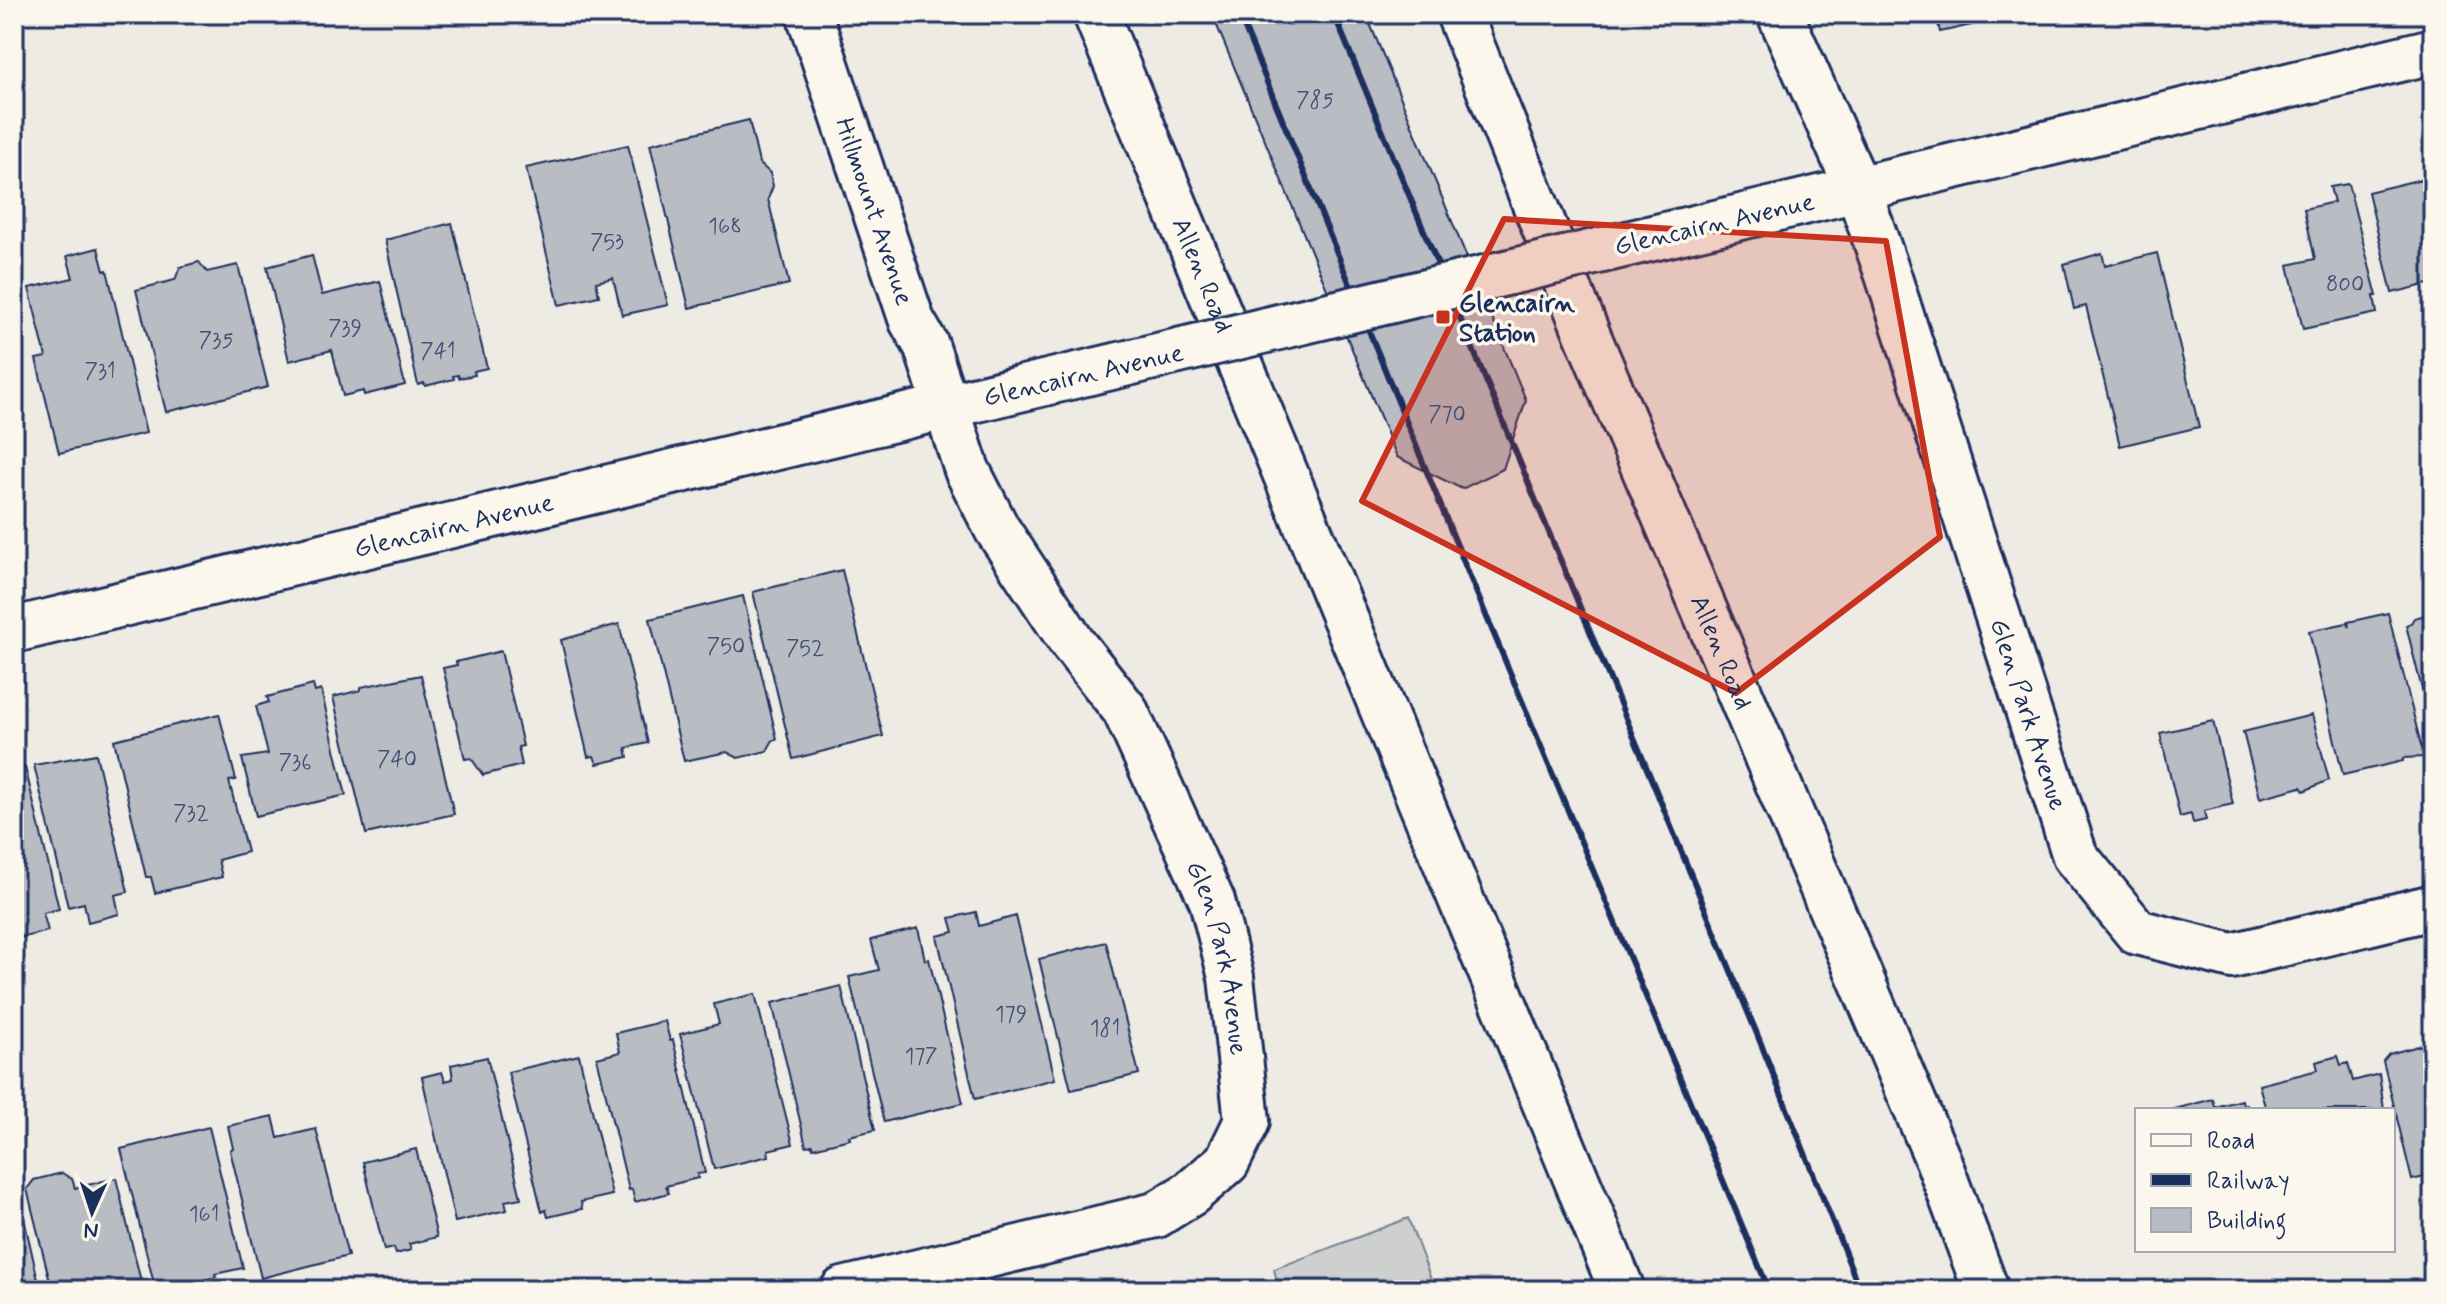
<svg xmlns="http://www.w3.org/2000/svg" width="2447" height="1304" viewBox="0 0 2447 1304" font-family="Mynerve,sans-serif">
	<rect width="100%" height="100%" fill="#eeebe4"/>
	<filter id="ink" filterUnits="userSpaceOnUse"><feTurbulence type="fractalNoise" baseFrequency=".0125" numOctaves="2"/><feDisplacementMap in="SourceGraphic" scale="16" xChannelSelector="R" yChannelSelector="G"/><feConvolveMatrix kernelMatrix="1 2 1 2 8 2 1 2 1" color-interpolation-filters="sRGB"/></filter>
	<g filter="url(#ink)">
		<!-- green -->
		<path fill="#cecfcf" stroke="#747f96" stroke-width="2" d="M 1408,1218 L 1435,1290 L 1279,1290 L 1274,1269 Z"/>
		<!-- building -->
		<path fill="#b9bcc3" stroke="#1b2f5e" stroke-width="2" d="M 1212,14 L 1366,14 L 1526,400 L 1503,469 L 1462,489 L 1397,457 Z
			M 1936,14 L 2002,14 L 2003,18 L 1940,32 Z
			M 749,120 L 759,163 L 770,173 L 773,186 L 768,199 L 789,284 L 689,308 L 650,144 Z
			M 628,145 L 668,305 L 622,315 L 613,278 L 596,282 L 599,296 L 559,305 L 526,168 Z
			M 2426,178 L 2433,207 L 2433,283 L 2392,293 L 2368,192 Z
			M 2348,184 L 2377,296 L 2374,296 L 2377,313 L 2303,329 L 2288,265 L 2315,259 L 2304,209 L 2334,202 L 2330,187 Z
			M 452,223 L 487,368 L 474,371 L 475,375 L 459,378 L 458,375 L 453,376 L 454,379 L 425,386 L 424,383 L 418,385 L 385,240 Z
			M 98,248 L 104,271 L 107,270 L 146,433 L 59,453 L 36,359 L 46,357 L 29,288 L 73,278 L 67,256 Z
			M 2102,253 L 2105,266 L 2157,253 L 2199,427 L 2120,446 L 2086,306 L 2074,309 L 2064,264 Z
			M 312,255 L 322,295 L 380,281 L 405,385 L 364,395 L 363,391 L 343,396 L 332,350 L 289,361 L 267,267 Z
			M 199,262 L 207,272 L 238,265 L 268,387 L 166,412 L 136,290 L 175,280 L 180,267 Z
			M 14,420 L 21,449 L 14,451 Z
			M 842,570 L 883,736 L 793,759 L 753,592 Z
			M 743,596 L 777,739 L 773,740 L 767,751 L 738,758 L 727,752 L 684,761 L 650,619 Z
			M 2388,613 L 2424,757 L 2403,758 L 2403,761 L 2343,775 L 2309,631 L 2347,623 L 2349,627 L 2348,622 Z
			M 2433,613 L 2433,734 L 2406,625 L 2411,623 L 2414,618 Z
			M 619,624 L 648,743 L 626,748 L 628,757 L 597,764 L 594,756 L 588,757 L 561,640 Z
			M 501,651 L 523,746 L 518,747 L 522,765 L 483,775 L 471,758 L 465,759 L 443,668 L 457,665 L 456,662 Z
			M 421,675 L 454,814 L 366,834 L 333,697 L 361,690 L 361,687 Z
			M 313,685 L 315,692 L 321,690 L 346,795 L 256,816 L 242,758 L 268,754 L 256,706 L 269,702 L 267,697 Z
			M 219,714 L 236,780 L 229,781 L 247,852 L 218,860 L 222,877 L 155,893 L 151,877 L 146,877 L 114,740 Z
			M 2312,715 L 2329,780 L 2304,791 L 2301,787 L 2260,798 L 2243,732 Z
			M 2213,721 L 2233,804 L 2204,811 L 2206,820 L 2193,823 L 2191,814 L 2180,817 L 2160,733 Z
			M 96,754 L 128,892 L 115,895 L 119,914 L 88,922 L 84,903 L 68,907 L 34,765 Z
			M 25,767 L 59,909 L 43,913 L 48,931 L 16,939 L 14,770 Z
			M 976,912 L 979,926 L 1016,916 L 1055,1079 L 975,1099 L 937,936 L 954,932 L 950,918 Z
			M 918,928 L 925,960 L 929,959 L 963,1103 L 884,1122 L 849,977 L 879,970 L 871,940 Z
			M 1106,942 L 1139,1074 L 1071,1090 L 1039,959 Z
			M 841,986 L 875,1130 L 849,1136 L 850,1139 L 813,1148 L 813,1145 L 806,1146 L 772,1003 Z
			M 755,994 L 793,1144 L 768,1150 L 769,1156 L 714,1169 L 680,1034 L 719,1024 L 714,1004 Z
			M 665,1021 L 670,1041 L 673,1040 L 705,1173 L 697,1174 L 698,1178 L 666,1186 L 669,1193 L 635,1202 L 632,1189 L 629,1190 L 597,1058 L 620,1052 L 616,1033 Z
			M 2433,1042 L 2433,1175 L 2412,1180 L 2383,1061 L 2389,1054 Z
			M 579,1055 L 612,1195 L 581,1202 L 582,1209 L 548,1217 L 546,1210 L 542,1212 L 508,1072 Z
			M 2338,1056 L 2341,1065 L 2348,1063 L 2353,1081 L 2379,1074 L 2384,1110 L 2266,1110 L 2259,1085 L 2318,1070 L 2316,1062 Z
			M 487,1057 L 521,1198 L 505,1201 L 507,1210 L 455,1222 L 422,1077 L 442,1072 L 445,1081 L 453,1079 L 451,1065 Z
			M 2213,1099 L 2215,1107 L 2242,1100 L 2243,1105 L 2247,1104 L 2248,1110 L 2171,1110 Z
			M 273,1116 L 278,1138 L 316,1129 L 348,1256 L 261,1278 L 230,1150 L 233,1148 L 228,1126 Z
			M 209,1127 L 243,1268 L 215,1274 L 216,1277 L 160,1290 L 159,1286 L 155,1288 L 121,1149 Z
			M 416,1149 L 437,1237 L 409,1244 L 411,1250 L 396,1254 L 394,1248 L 384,1250 L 363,1162 Z
			M 62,1173 L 72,1179 L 75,1188 L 116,1178 L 143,1290 L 52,1290 L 27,1189 L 34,1180 Z
			M 14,1192 L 18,1192 L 40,1289 L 42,1290 L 14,1290 Z"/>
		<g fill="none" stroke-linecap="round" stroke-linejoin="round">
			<!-- minor casing -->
			<g stroke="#1b2f5e" stroke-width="50">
				<g id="minor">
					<path id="s1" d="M 809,14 L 912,321 L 926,345 L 967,470 L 997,529 L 1073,644 L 1125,710 L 1212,901 L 1231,977 L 1247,1121 L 1227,1162 L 1191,1193 L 1156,1215 L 843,1290"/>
					<path id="s2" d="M 1780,14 L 1858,189 L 1888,275 L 2075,856 L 2137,932 L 2232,956 L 2433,907"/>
					<path d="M 1770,210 L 2433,51"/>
					<path id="s3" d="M 14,630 L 1044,383"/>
				</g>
			</g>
			<!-- highway casing -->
			<g stroke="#1b2f5e" stroke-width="50">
				<g id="highway">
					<path id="s4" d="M 1096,14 L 1622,1290"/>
					<path id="s5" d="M 1459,14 L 1588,336 L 1938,1160 L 1986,1290"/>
				</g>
			</g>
			<!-- minor -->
			<use href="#minor" stroke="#fbf7ec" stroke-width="44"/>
			<!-- highway -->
			<use href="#highway" stroke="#fbf7ec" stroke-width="44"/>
			<!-- rail -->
			<path stroke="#1b2f5e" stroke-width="6" d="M 1239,14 L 1470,577 L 1769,1290
				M 1334,14 L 1757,1034 L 1860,1290"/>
			<!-- minor-bridge casing -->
			<g stroke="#1b2f5e" stroke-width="50" stroke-linecap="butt">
				<path id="minor-bridge" d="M 1044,383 L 1770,210"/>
			</g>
			<!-- minor-bridge -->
			<use href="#minor-bridge" stroke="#fbf7ec" stroke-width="44"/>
		</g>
	</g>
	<!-- marked area -->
	<path fill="#c8321e" fill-opacity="0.2" stroke="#c8321e" stroke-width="6" stroke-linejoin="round" d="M 1504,219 L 1886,241 L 1940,537 L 1736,693 L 1362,501 Z"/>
	<!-- markers -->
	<rect fill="#c8321e" stroke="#fbf7ec" stroke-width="3" x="1435" y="309" width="16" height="16" rx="4"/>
	<g text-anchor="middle" stroke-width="7" stroke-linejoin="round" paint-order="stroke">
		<!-- number labels -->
		<g font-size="22" fill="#425277">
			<text x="1315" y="107">785</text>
			<text x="725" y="233">168</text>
			<text x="607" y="249">753</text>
			<text x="2345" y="291">800</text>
			<text x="345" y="335">739</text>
			<text x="216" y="347">735</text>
			<text x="438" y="358">741</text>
			<text x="100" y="378">731</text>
			<text x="1447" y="421">770</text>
			<text x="726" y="653">750</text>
			<text x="805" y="655">752</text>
			<text x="397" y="766">740</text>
			<text x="295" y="769">736</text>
			<text x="191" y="820">732</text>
			<text x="1011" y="1021">179</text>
			<text x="1105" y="1035">181</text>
			<text x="921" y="1063">177</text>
			<text x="204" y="1221">161</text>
		</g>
		<!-- street labels -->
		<g font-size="26" fill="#1b2f5e" stroke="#fbf7ec">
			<text dy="9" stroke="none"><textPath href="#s1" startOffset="208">Hillmount Avenue</textPath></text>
			<text transform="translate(1714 223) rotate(-13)" y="9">Glencairn Avenue</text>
			<text dy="9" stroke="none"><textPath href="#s4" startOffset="282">Allen Road</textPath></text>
			<text transform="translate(1083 374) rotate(-13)" y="9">Glencairn Avenue</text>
			<text dy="9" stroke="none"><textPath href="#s3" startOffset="452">Glencairn Avenue</textPath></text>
			<text dy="9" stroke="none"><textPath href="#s5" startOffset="690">Allen Road</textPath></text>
			<text dy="9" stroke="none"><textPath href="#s2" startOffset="744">Glen Park Avenue</textPath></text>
			<text dy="9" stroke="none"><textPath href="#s1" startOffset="1038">Glen Park Avenue</textPath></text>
		</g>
		<!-- poi labels -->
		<g font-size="26" font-weight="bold" fill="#1b2f5e" stroke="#fbf7ec" text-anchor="start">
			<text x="1459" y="311">Glencairn<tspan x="1459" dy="30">Station</tspan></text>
		</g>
	</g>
	<!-- margin -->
	<rect width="2447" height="1304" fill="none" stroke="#fbf7ec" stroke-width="48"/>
	<rect x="24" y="24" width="2399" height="1256" fill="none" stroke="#1b2f5e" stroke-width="3" filter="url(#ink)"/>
	<!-- legend -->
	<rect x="2135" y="1108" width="260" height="144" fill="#fbf7ec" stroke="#a1a7b3" stroke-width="2"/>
	<rect x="2151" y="1134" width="40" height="12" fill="#fbf7ec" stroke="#a1a7b3" stroke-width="2"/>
	<text x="2207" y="1148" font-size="24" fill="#1b2f5e">Road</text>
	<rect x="2151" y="1174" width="40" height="12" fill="#1b2f5e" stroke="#a1a7b3" stroke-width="2"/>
	<text x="2207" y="1188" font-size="24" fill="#1b2f5e">Railway</text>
	<rect x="2151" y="1208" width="40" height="24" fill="#b9bcc3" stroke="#a1a7b3" stroke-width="2"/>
	<text x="2207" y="1228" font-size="24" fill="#1b2f5e">Building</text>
	<!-- north arrow -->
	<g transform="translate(92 1212) rotate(183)" stroke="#fbf7ec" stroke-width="6" paint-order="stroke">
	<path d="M0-6L14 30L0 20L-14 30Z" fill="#1b2f5e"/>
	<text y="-12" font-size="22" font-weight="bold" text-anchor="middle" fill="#1b2f5e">N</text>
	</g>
</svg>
